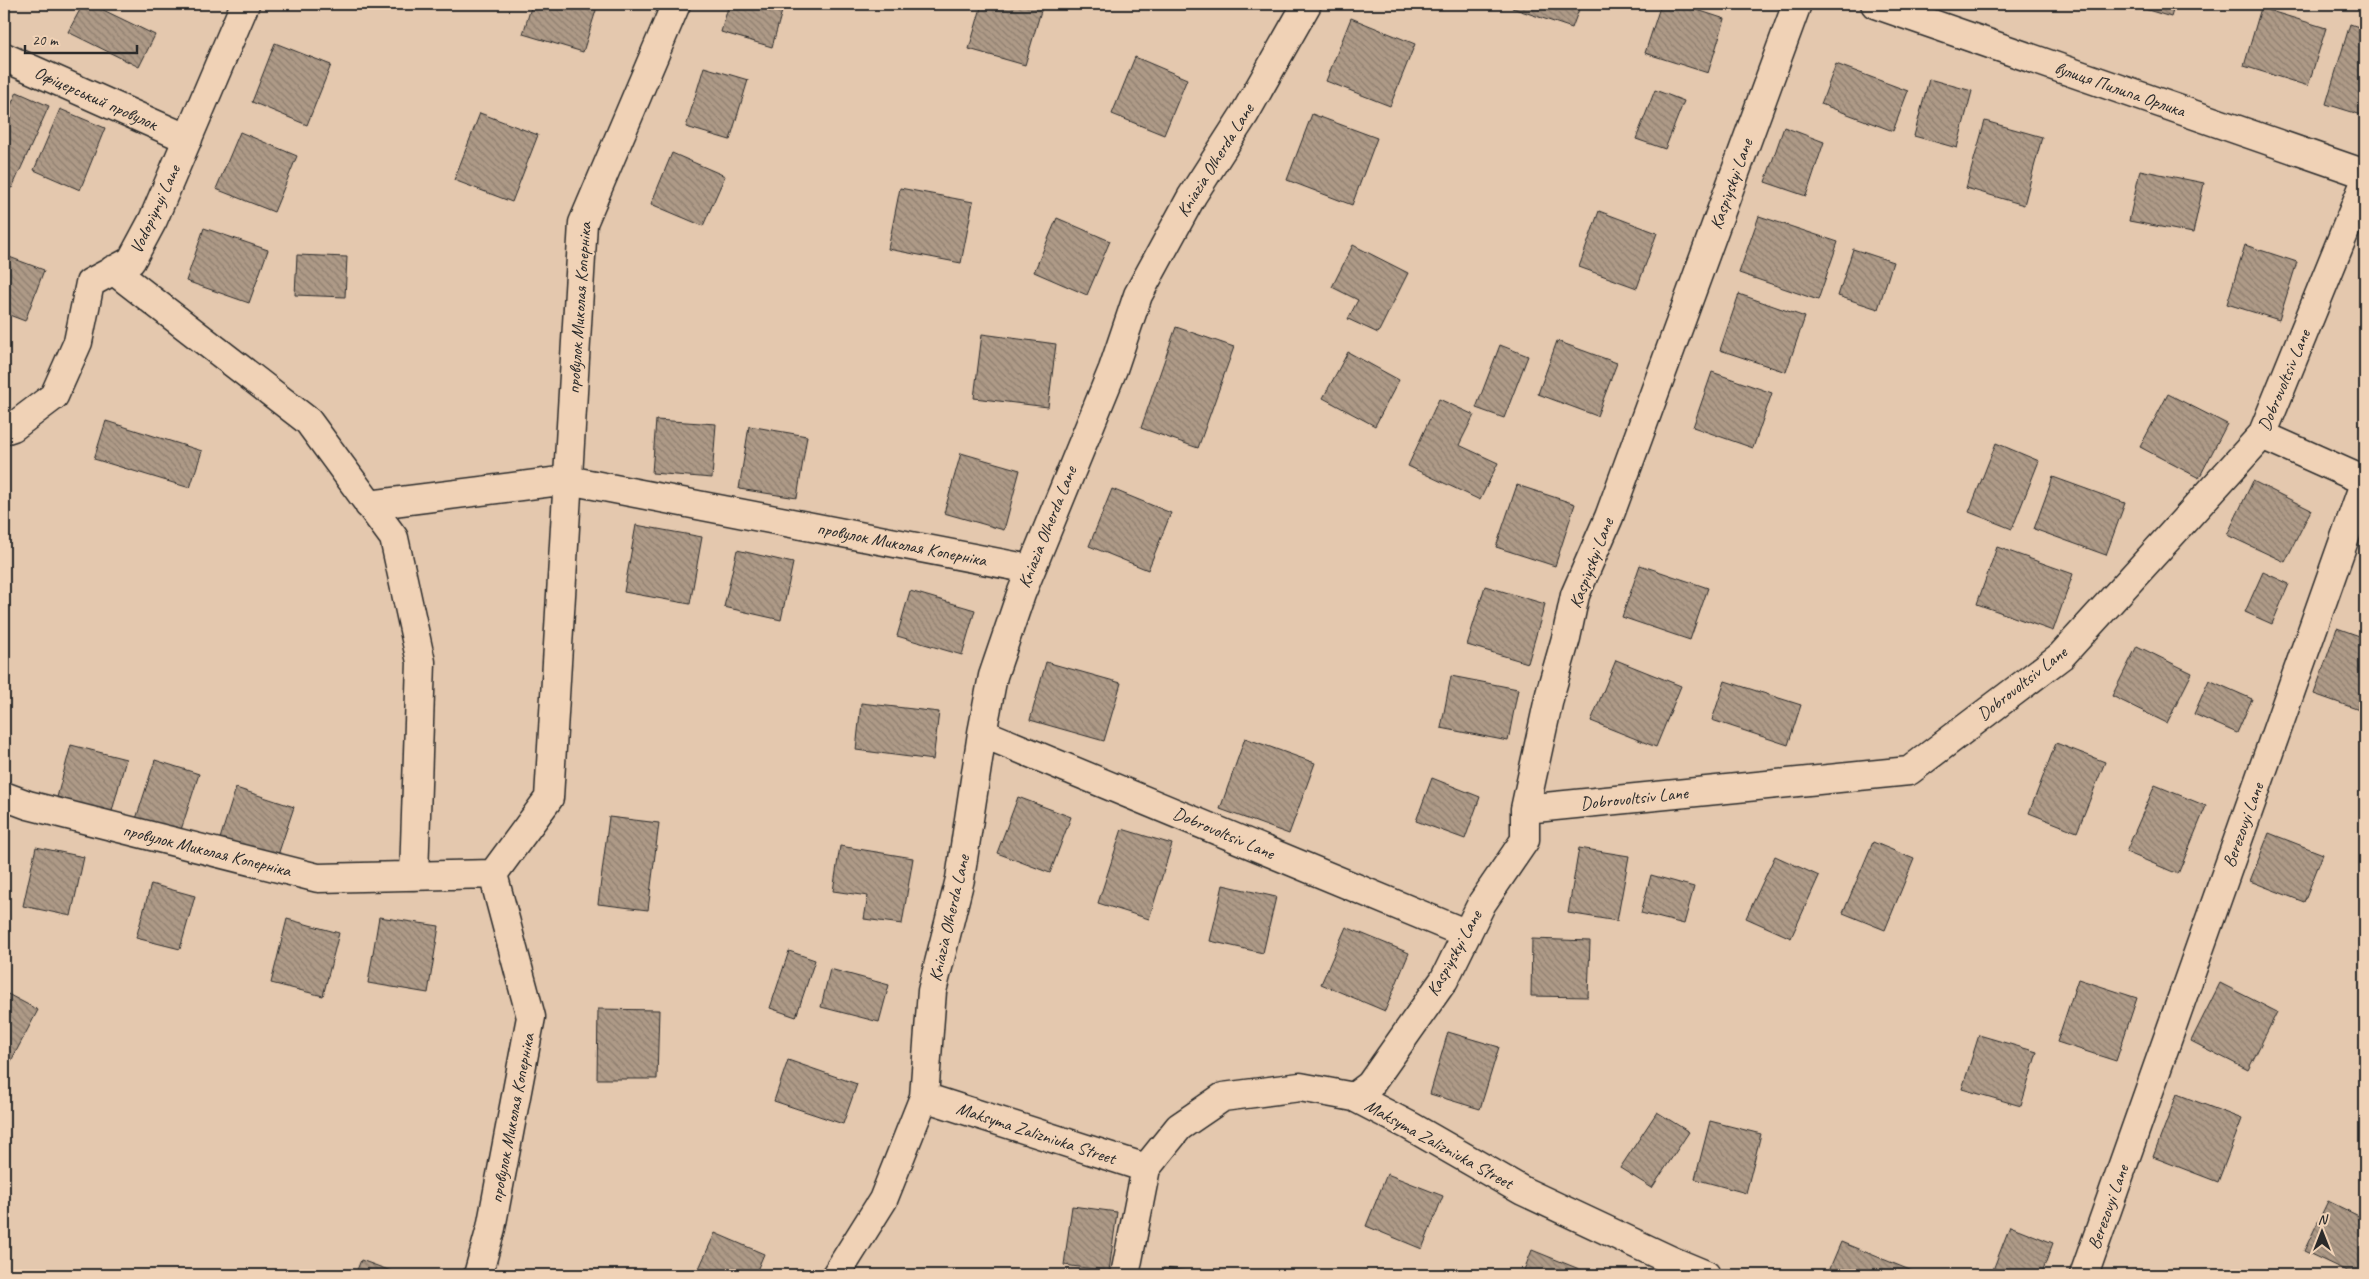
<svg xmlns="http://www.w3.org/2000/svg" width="2369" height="1279" viewBox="0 0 2369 1279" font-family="Caveat,sans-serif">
	<defs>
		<pattern id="building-back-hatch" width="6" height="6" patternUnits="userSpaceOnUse" patternTransform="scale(1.25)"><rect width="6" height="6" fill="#ae9a87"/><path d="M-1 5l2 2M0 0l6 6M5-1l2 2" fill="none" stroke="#8e7e6f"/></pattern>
	</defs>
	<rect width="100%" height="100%" fill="#e4c8ae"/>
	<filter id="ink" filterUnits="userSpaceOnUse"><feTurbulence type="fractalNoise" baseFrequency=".02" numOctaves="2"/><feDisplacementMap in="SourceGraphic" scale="10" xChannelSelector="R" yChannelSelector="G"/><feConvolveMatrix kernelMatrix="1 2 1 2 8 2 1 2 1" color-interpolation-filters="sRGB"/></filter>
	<g filter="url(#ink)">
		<!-- building -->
		<path fill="url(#building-back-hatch)" stroke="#2b2b2b" d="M 83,4 L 91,4 L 155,35 L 139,67 L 68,32 Z
			M 532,4 L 598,4 L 583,52 L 523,34 Z
			M 729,4 L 784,4 L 772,47 L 721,32 Z
			M 982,4 L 1043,4 L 1025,65 L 969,49 Z
			M 1514,4 L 1581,4 L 1572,28 L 1512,8 Z
			M 1661,4 L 1679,4 L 1725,19 L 1708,73 L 1645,53 Z
			M 2128,4 L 2175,4 L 2171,17 Z
			M 2261,8 L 2326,28 L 2308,86 L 2244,66 Z
			M 1351,18 L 1415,44 L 1390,106 L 1326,81 Z
			M 2350,24 L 2365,29 L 2365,116 L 2326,104 Z
			M 275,43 L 331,65 L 307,125 L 252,102 Z
			M 1135,57 L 1187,79 L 1164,135 L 1112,114 Z
			M 1836,64 L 1908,91 L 1893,131 L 1821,104 Z
			M 704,67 L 748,80 L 730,140 L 686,127 Z
			M 1929,79 L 1972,91 L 1957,148 L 1914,136 Z
			M 1655,90 L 1684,101 L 1665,149 L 1636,139 Z
			M 17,92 L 49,106 L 12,188 L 4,185 L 4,120 Z
			M 60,109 L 105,128 L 80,190 L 34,170 Z
			M 480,113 L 538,135 L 512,202 L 454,180 Z
			M 1312,114 L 1377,138 L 1352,205 L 1287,180 Z
			M 1985,121 L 2042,137 L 2024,205 L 1966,188 Z
			M 1784,127 L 1824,142 L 1806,196 L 1765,182 Z
			M 240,132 L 297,156 L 274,212 L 216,189 Z
			M 672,153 L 725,176 L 703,226 L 651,204 Z
			M 2140,170 L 2204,183 L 2193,233 L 2129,221 Z
			M 900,188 L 973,202 L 961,263 L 888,249 Z
			M 1599,211 L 1657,233 L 1637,288 L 1579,267 Z
			M 1759,216 L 1838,242 L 1818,300 L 1739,273 Z
			M 1057,218 L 1110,241 L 1087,295 L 1034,272 Z
			M 204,228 L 268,250 L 249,303 L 186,281 Z
			M 1353,245 L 1408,273 L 1378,333 L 1348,319 L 1358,300 L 1332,287 Z
			M 2245,245 L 2297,262 L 2279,320 L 2227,304 Z
			M 1853,249 L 1893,262 L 1878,309 L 1838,296 Z
			M 4,255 L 44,270 L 25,321 L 4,313 Z
			M 297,255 L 347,257 L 345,297 L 295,295 Z
			M 1739,294 L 1805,317 L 1786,372 L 1720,350 Z
			M 1176,327 L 1234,347 L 1198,448 L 1141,428 Z
			M 982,334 L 1056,344 L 1048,407 L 974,398 Z
			M 1557,341 L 1617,363 L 1597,416 L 1538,394 Z
			M 1500,345 L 1528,356 L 1504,418 L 1476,408 Z
			M 1348,352 L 1399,380 L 1375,426 L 1323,398 Z
			M 1712,372 L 1772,393 L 1753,448 L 1693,427 Z
			M 2168,394 L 2227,424 L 2199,478 L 2140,447 Z
			M 1439,399 L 1474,415 L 1459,445 L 1498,463 L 1480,500 L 1408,466 Z
			M 656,420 L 716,424 L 712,478 L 652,473 Z
			M 106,421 L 202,451 L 190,488 L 94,459 Z
			M 749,426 L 807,436 L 797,498 L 739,489 Z
			M 1996,443 L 2039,461 L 2012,529 L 1969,512 Z
			M 961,453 L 1020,470 L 1004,530 L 944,513 Z
			M 2053,477 L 2125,503 L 2106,555 L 2034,529 Z
			M 2253,481 L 2311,510 L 2285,562 L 2227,535 Z
			M 1517,485 L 1575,504 L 1555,566 L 1496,547 Z
			M 1112,489 L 1171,513 L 1148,570 L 1089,546 Z
			M 636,525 L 702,537 L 690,604 L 624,592 Z
			M 1997,547 L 2073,574 L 2053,631 L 1977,604 Z
			M 737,550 L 793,563 L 781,620 L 724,607 Z
			M 1640,565 L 1708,588 L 1690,640 L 1622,617 Z
			M 2263,572 L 2289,584 L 2272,624 L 2245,612 Z
			M 1485,586 L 1545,604 L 1528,663 L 1467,645 Z
			M 910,591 L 975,610 L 962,655 L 897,636 Z
			M 2337,628 L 2365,638 L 2365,712 L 2314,694 Z
			M 2137,646 L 2192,673 L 2167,723 L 2112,696 Z
			M 1616,660 L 1681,686 L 1656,747 L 1591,721 Z
			M 1046,662 L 1121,683 L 1104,741 L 1030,720 Z
			M 1451,676 L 1518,689 L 1508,741 L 1441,728 Z
			M 2209,680 L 2252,699 L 2237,733 L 2194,714 Z
			M 1725,681 L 1801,705 L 1788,745 L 1712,720 Z
			M 861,703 L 939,712 L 933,760 L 856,750 Z
			M 1245,738 L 1315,763 L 1289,834 L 1220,809 Z
			M 2056,743 L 2105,762 L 2077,832 L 2029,813 Z
			M 71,745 L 126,759 L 111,815 L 56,801 Z
			M 155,760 L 199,774 L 180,833 L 136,819 Z
			M 1432,778 L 1480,797 L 1465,839 L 1416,821 Z
			M 2155,785 L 2206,806 L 2178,874 L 2126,852 Z
			M 236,788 L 294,807 L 275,864 L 218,845 Z
			M 1018,797 L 1071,817 L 1050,873 L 997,853 Z
			M 609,817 L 659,823 L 648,910 L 598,904 Z
			M 1122,829 L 1172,844 L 1149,919 L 1098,903 Z
			M 2269,833 L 2323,854 L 2304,902 L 2250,881 Z
			M 1873,842 L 1914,859 L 1885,930 L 1843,913 Z
			M 840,846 L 913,858 L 902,924 L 864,919 L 868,896 L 833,891 Z
			M 36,847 L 84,857 L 71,916 L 23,906 Z
			M 1579,848 L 1629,856 L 1617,921 L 1568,913 Z
			M 1775,856 L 1819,876 L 1791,938 L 1746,918 Z
			M 1651,875 L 1694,887 L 1684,924 L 1641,913 Z
			M 151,884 L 195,896 L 180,949 L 136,938 Z
			M 1223,885 L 1276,897 L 1263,953 L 1210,941 Z
			M 379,917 L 439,926 L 428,993 L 368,983 Z
			M 287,919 L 339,933 L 323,996 L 271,983 Z
			M 1346,927 L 1409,953 L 1385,1011 L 1321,984 Z
			M 1532,939 L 1590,941 L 1588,997 L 1531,996 Z
			M 789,951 L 815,960 L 796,1017 L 770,1008 Z
			M 830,969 L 889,985 L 879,1022 L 821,1007 Z
			M 2078,979 L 2137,998 L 2116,1061 L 2057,1042 Z
			M 2220,983 L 2277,1012 L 2248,1070 L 2191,1041 Z
			M 4,992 L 38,1010 L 11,1061 L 4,1057 Z
			M 598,1009 L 659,1010 L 657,1079 L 597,1079 Z
			M 1448,1032 L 1499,1047 L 1480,1109 L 1430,1094 Z
			M 1979,1035 L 2037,1052 L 2021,1106 L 1962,1089 Z
			M 788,1060 L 857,1084 L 843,1124 L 774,1101 Z
			M 2177,1094 L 2242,1119 L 2218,1182 L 2153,1157 Z
			M 1657,1112 L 1689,1132 L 1652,1188 L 1620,1168 Z
			M 1710,1121 L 1761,1134 L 1746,1193 L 1695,1179 Z
			M 1387,1174 L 1443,1196 L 1422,1249 L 1366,1226 Z
			M 2328,1201 L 2365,1219 L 2365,1275 L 2355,1275 L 2304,1251 Z
			M 1072,1206 L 1117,1212 L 1109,1271 L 1064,1265 Z
			M 2010,1226 L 2053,1243 L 2041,1275 L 1991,1275 Z
			M 715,1233 L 764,1254 L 755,1275 L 696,1275 Z
			M 1841,1242 L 1922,1275 L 1827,1275 Z
			M 1532,1250 L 1594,1275 L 1522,1275 Z
			M 361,1260 L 402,1275 L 355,1275 Z
			M 1163,1268 L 1206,1273 L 1206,1275 L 1162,1275 Z"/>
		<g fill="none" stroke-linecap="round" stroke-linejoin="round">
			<!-- minor casing -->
			<g stroke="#2b2b2b" stroke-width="31">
				<path id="minor" d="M 1875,4 L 2365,174
					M 4,57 L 188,139
					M 113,270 L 308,421 L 394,538 L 421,662 L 414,876
					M 4,430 L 13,427 L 54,396 L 78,342 L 90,283 L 131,261 L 153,220 L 245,4
					M 369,505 L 568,480 L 1030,569
					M 982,733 L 1467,934
					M 4,796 L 28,805 L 318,878 L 493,874
					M 1525,809 L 1909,771 L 2061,656 L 2262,435 L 2365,182
					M 924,1097 L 1146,1168
					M 1354,1097 L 1370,1085 L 1444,980 L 1482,903 L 1525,840 L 1525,809 L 1550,694 L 1566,638 L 1575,595 L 1609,517 L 1797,4
					M 478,1275 L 491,1228 L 531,1017 L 493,874 L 549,798 L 583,223 L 676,4
					M 836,1275 L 883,1200 L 924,1097 L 932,991 L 960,879 L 982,733 L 993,676 L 1021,594 L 1113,369 L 1138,295 L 1192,196 L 1244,115 L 1307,4
					M 1125,1275 L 1146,1168 L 1179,1127 L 1223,1097 L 1300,1087 L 1354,1097 L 1410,1126 L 1523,1191 L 1670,1260 L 1706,1275
					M 2084,1275 L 2365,481 L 2262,435"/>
			</g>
			<!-- minor -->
			<use href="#minor" stroke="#f0d2b6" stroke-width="28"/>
		</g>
	</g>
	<g text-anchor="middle" stroke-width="4" stroke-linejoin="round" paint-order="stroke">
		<!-- street labels -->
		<g font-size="18" fill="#2b2b2b" stroke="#f0d2b6">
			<text transform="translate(2120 89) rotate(19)" y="6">вулиця Пилипа Орлика</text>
			<text transform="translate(96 98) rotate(24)" y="6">Офіцерський провулок</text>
			<text transform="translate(1215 160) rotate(-58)" y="6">Kniazia Olherda Lane</text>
			<text transform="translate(1731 184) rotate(-70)" y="6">Kaspiyskyi Lane</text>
			<text transform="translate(155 209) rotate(-65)" y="6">Vodopiynyi Lane</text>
			<text transform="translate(579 308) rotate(-86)" y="6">провулок Миколая Коперніка</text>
			<text transform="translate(2284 380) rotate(-67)" y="6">Dobrovoltsiv Lane</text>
			<text transform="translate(1047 527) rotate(-68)" y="6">Kniazia Olherda Lane</text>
			<text transform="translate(902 544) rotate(11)" y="6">провулок Миколая Коперніка</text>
			<text transform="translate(1591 563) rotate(-69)" y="6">Kaspiyskyi Lane</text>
			<text transform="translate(2022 683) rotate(-38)" y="6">Dobrovoltsiv Lane</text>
			<text transform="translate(1634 798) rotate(-6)" y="6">Dobrovoltsiv Lane</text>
			<text transform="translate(2243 825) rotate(-70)" y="6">Berezovyi Lane</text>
			<text transform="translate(1224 833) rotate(23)" y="6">Dobrovoltsiv Lane</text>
			<text transform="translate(207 850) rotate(14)" y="6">провулок Миколая Коперніка</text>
			<text transform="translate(949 918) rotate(-77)" y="6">Kniazia Olherda Lane</text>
			<text transform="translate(1454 953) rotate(-61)" y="6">Kaspiyskyi Lane</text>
			<text transform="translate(512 1118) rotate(-79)" y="6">провулок Миколая Коперніка</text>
			<text transform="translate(1036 1133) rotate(18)" y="6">Maksyma Zalizniuka Street</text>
			<text transform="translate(1439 1144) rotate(29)" y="6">Maksyma Zalizniuka Street</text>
			<text transform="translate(2108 1207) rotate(-70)" y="6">Berezovyi Lane</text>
		</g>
	</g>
	<!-- margin -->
	<rect width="2369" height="1279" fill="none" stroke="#f0d2b6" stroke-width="20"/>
	<rect x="10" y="10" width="2349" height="1259" fill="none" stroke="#2b2b2b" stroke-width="2" filter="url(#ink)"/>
	<!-- north arrow -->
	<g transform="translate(2322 1232)" stroke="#f0d2b6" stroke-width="4" paint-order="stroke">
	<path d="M0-4L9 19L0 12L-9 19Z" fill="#2b2b2b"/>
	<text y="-8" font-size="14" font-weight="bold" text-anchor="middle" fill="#2b2b2b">N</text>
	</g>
	<!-- scale -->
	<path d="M25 45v8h112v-8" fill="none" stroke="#2b2b2b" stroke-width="2.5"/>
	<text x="32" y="45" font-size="15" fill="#2b2b2b" stroke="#f0d2b6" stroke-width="4" paint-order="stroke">20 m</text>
</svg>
